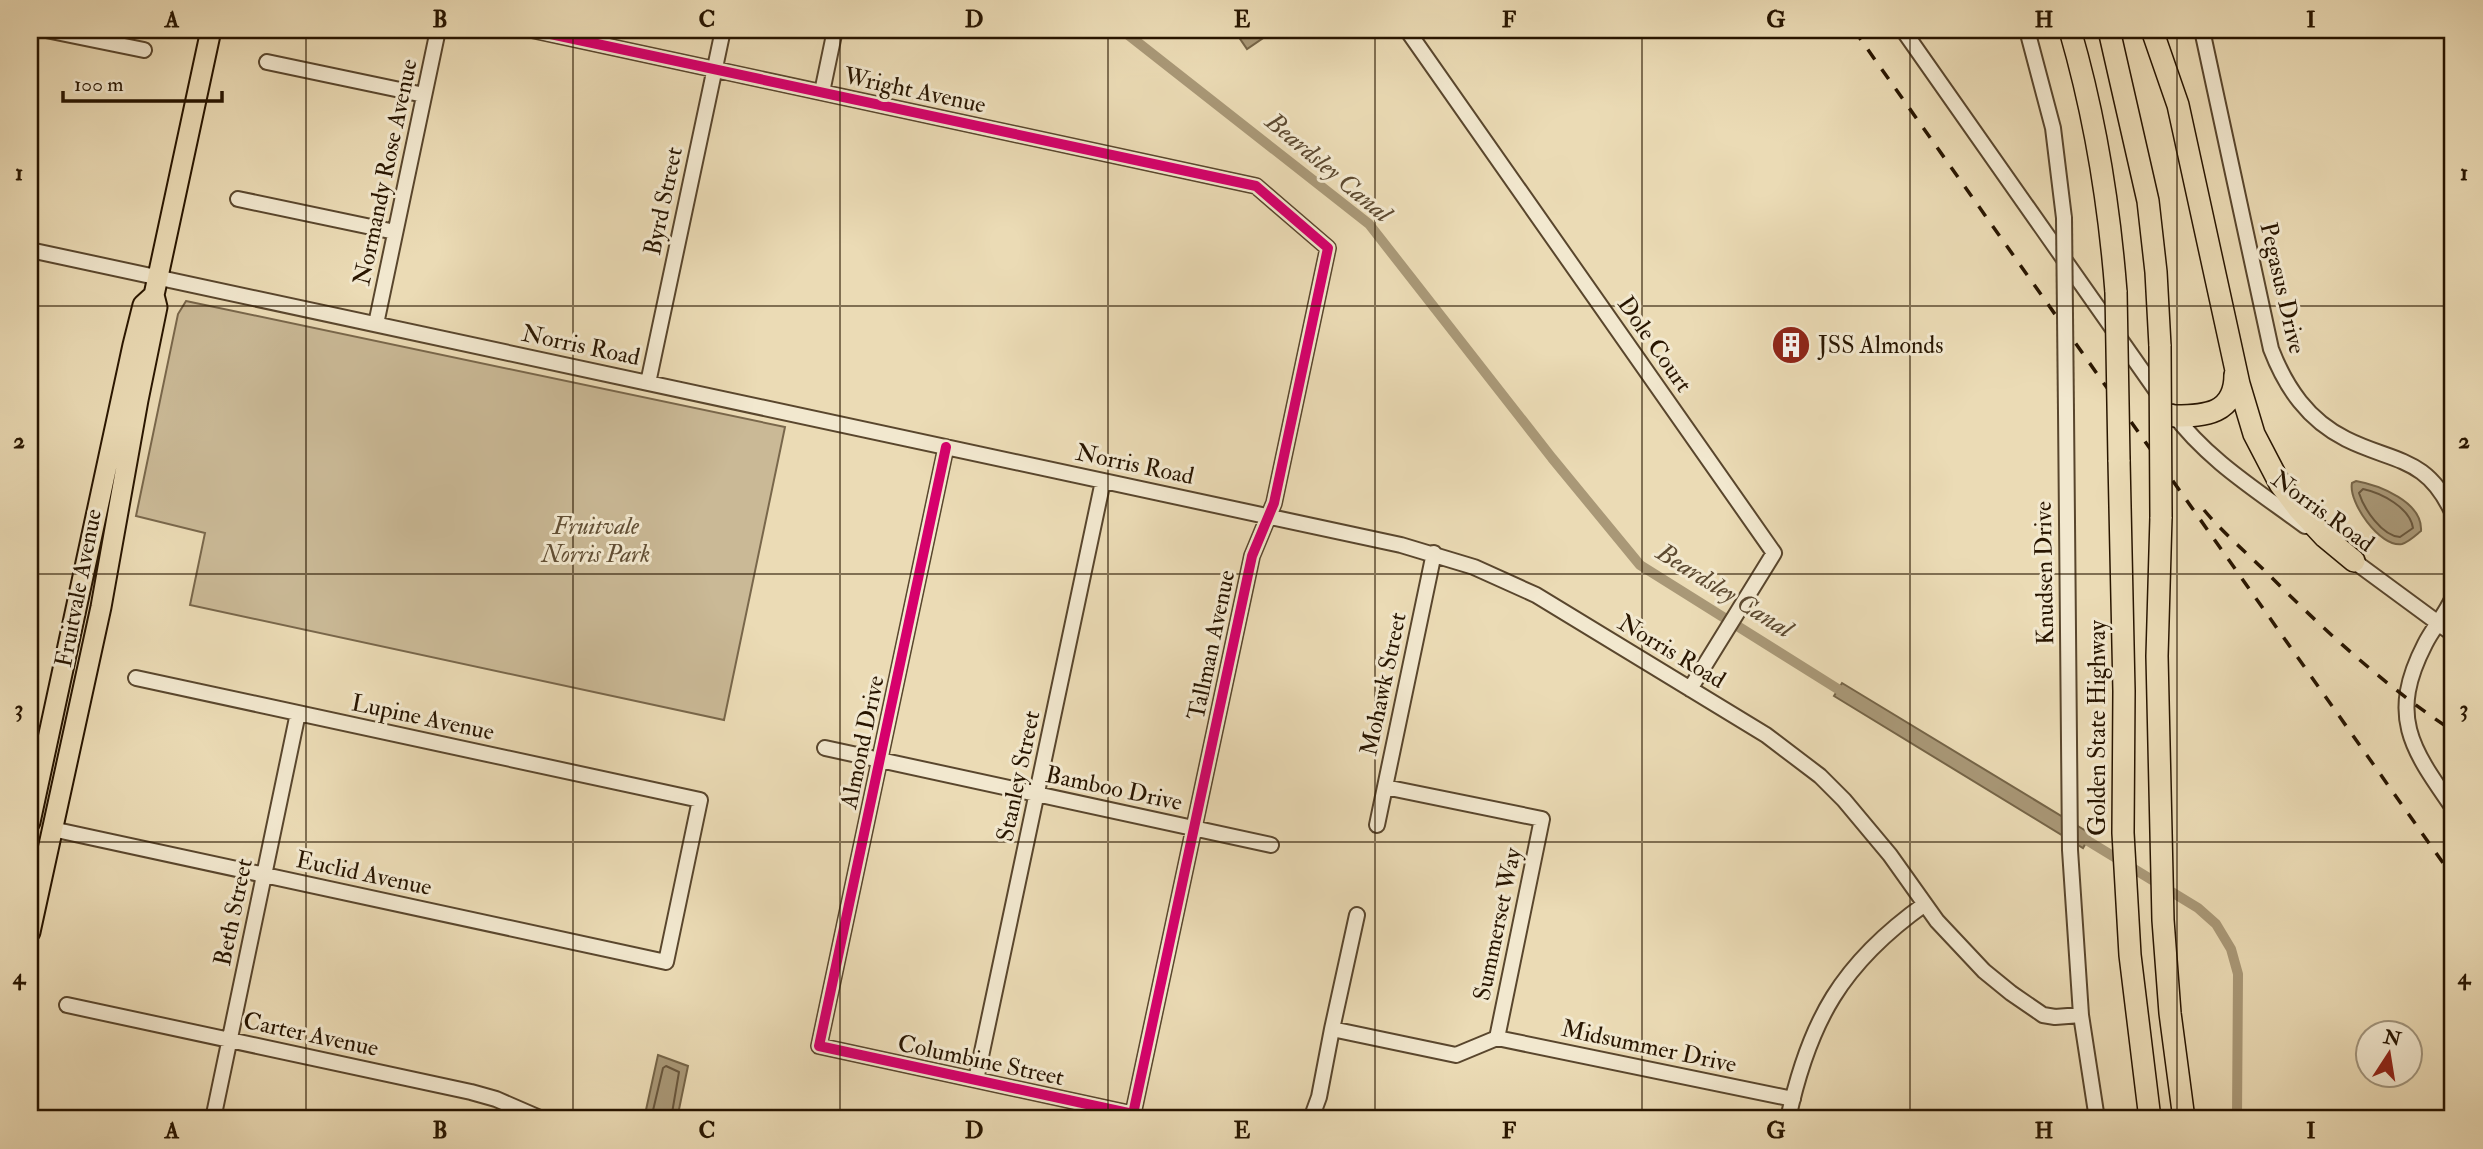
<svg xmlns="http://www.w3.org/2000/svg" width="2483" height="1149" viewBox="0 0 2483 1149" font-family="'IM FELL Double Pica',serif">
	<rect width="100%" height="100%" fill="#ebdbb5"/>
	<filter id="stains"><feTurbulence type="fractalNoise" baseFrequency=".00286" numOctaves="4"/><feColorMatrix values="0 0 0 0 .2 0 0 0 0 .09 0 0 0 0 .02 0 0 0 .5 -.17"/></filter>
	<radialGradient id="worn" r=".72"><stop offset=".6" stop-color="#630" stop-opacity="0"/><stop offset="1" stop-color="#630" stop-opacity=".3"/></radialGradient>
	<!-- green -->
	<path fill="#cab996" stroke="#79674b" stroke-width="2" d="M 186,301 L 785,427 L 724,720 L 190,605 L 205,533 L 136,516 L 178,314 Z"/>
	<!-- water -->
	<path fill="#a99877" stroke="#756447" stroke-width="2" d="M 1234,30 L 1275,30 L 1247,49 Z
		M 2356,481 C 2379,485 2423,502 2421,531 C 2416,535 2409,542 2402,544 C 2380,548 2348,502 2352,483 Z
		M 1842,683 L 2091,834 L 2083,848 L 1834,696 Z
		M 658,1055 L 688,1066 L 677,1119 L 644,1119 Z"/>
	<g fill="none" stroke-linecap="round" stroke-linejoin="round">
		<!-- shore -->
		<path stroke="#68563c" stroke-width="2" d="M 2363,489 C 2382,493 2410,508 2413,528 L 2400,537 C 2382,536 2364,509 2359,493 Z
			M 651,1119 L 663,1068 L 666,1066 L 679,1072 L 671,1119"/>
		<!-- canal -->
		<path stroke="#a99877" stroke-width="10" d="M 1122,30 L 1369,224 L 1552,458 L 1640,565 L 1849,696
			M 2075,833 L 2198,908 L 2216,924 L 2231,949 L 2238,974 L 2237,1119"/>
		<!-- minor casing -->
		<g stroke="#59462d" stroke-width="18">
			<path id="minor" d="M 46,30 L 144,50
				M 532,30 L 1256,186 L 1328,248 L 1274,503 L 1252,556 L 1133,1114 L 819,1046 L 946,447
				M 1407,30 L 1774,553 L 1690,689
				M 1903,30 L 2160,396
				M 2027,30 L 2053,128 L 2064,218
				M 2202,30 L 2271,349 C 2286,388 2308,420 2346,439 C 2394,463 2427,456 2453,514
				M 267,62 L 424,95
				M 822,92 L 835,30
				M 238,199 L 395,232
				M 30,250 L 1401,545 L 1474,567 L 1536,595 L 1766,735 L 1820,776 L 1844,800 L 1890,855 L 1937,921 L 1984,971 L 2011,993 L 2043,1015 L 2055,1017 L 2081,1015
				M 376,324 L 438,30
				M 648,383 L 723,30
				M 2066,412 L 2070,850 L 2081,1015 L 2097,1119
				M 2172,412 C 2207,460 2258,491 2305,526
				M 2347,556 L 2453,634
				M 2453,597 C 2446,614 2433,628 2425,644 C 2388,716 2411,748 2453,808
				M 825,748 L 1271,845
				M 1385,787 L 1542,819 L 1497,1038
				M 1377,825 L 1434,553
				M 52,829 L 666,962 L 700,800 L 136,678
				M 67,1005 L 471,1092 L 496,1099 L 542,1119
				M 1332,1029 L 1456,1055 L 1497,1038
				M 1497,1038 L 1793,1099
				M 976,1080 L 1103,481
				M 213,1119 L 298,713
				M 1311,1119 L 1319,1097 L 1332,1029 L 1357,915
				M 1788,1119 C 1809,1021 1842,963 1925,904"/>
		</g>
		<!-- major casing -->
		<g stroke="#281500" stroke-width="23">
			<path id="major" d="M 30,822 L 133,345 L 143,305 L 154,295
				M 30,932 L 101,607 L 138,400 L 157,307 L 154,295 L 211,30"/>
		</g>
		<!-- highway casing -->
		<g stroke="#281500" stroke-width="24">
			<path id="highway" d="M 2070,30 C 2095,116 2109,202 2116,292
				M 2109,30 L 2148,201 L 2156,272 L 2160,346
				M 2152,30 L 2178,105 L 2239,384 L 2254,434 L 2280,484 L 2298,508 L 2325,537 L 2354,561
				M 2175,416 C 2205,416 2235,414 2235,375
				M 2119,460 L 2124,691 L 2123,833 L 2130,955 L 2150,1119
				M 2161,517 L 2157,656 L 2163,920 L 2170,1013 L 2184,1119"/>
		</g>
		<!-- minor -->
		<use href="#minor" stroke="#f2e8cf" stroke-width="14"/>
		<!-- major -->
		<use href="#major" stroke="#ebdbb5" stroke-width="19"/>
		<!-- highway -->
		<use href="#highway" stroke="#ebdbb5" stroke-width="21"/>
		<!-- rail -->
		<path stroke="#281500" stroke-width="3.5" stroke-dasharray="12 12" stroke-linecap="butt" d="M 1854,30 L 2453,877
			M 2204,510 C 2224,534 2247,553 2269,575 C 2326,632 2385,686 2453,731"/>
		<!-- minor-bridge casing -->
		<g stroke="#59462d" stroke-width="18" stroke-linecap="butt">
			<path id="minor-bridge" d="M 2064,218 L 2066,412"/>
		</g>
		<!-- highway-bridge casing -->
		<g stroke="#281500" stroke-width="24" stroke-linecap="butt">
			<path id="highway-bridge" d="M 2116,292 L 2119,460
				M 2160,346 L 2161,517"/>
		</g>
		<!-- minor-bridge -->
		<use href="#minor-bridge" stroke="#f2e8cf" stroke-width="14"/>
		<!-- highway-bridge -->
		<use href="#highway-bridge" stroke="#ebdbb5" stroke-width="21"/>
		<!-- cycleway casing -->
		<g stroke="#f2e8cf" stroke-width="15">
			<path id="cycleway" d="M 532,30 L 1256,186 L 1328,248 L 1274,503 L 1252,556 L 1133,1114 L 819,1046 L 946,447"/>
		</g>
		<!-- cycleway -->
		<use href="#cycleway" stroke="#d6006c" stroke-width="10"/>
	</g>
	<!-- grid -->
	<path fill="none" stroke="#281500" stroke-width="2" stroke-opacity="0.55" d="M 306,30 L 306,1119M 573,30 L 573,1119M 840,30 L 840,1119M 1108,30 L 1108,1119M 1375,30 L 1375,1119M 1642,30 L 1642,1119M 1910,30 L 1910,1119M 2177,30 L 2177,1119M 30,306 L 2453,306M 30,574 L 2453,574M 30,842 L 2453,842"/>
	<!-- icons -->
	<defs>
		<g id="building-disc" transform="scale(2.0125)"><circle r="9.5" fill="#8f2418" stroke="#f2e8cf"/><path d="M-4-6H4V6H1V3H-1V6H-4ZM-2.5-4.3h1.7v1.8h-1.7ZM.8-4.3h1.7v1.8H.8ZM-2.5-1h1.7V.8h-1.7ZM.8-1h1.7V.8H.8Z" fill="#fff"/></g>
	</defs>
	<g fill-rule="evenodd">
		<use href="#building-disc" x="1791" y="345"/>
	</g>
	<g text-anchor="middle" stroke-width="6" stroke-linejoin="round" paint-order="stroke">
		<!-- street labels -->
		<g font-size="24" fill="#281500" stroke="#f2e8cf">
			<text transform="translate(915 90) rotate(12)" y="8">Wright Avenue</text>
			<text transform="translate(385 172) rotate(-78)" y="8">Normandy Rose Avenue</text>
			<text transform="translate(663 201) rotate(-78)" y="8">Byrd Street</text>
			<text transform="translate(2283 288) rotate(77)" y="8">Pegasus Drive</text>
			<text transform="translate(1655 344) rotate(55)" y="8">Dole Court</text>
			<text transform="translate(581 345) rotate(12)" y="8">Norris Road</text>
			<text transform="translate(1135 464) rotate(12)" y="8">Norris Road</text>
			<text transform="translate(2323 511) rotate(36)" y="8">Norris Road</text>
			<text transform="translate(2044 573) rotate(-91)" y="8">Knudsen Drive</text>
			<text transform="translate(78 588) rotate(-79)" y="8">Fruitvale Avenue</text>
			<text transform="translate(1211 645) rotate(-78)" y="8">Tallman Avenue</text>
			<text transform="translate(1672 651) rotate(31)" y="8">Norris Road</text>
			<text transform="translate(1383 684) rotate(-78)" y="8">Mohawk Street</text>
			<text transform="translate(423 717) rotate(12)" y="8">Lupine Avenue</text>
			<text transform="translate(2097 728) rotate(-90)" y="8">Golden State Highway</text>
			<text transform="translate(862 742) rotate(-78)" y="8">Almond Drive</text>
			<text transform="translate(1018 776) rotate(-78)" y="8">Stanley Street</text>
			<text transform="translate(1114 788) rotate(12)" y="8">Bamboo Drive</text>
			<text transform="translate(364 873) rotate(12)" y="8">Euclid Avenue</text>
			<text transform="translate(233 912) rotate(-78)" y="8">Beth Street</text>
			<text transform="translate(1497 924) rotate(-78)" y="8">Summerset Way</text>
			<text transform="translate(311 1034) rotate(12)" y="8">Carter Avenue</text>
			<text transform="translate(1649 1046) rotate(12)" y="8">Midsummer Drive</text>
			<text transform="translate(981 1060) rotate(12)" y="8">Columbine Street</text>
		</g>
		<!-- poi labels -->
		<g font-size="24" fill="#281500" stroke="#f2e8cf" text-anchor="start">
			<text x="1818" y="353">JSS Almonds</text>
		</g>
		<!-- park labels -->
		<g font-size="24" font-style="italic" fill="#614e34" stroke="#f2e8cf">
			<text x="596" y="534">Fruitvale<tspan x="596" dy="28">Norris Park</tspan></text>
		</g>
		<!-- water labels -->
		<g font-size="26" font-style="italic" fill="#5c4930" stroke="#f2e8cf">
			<text transform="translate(1329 167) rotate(40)" y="9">Beardsley Canal</text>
			<text transform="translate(1725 590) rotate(32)" y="9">Beardsley Canal</text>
		</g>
	</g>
	<!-- margin -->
	<rect width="2483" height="1149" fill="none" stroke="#ebdbb5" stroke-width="77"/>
	<!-- north arrow -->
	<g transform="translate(2389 1054) rotate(12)"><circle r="33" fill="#f2e8cf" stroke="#a1947c" stroke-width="2"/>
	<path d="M0-5L12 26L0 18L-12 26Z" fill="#8f2418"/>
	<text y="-10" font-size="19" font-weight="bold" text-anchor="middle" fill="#281500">N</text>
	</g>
	<!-- scale -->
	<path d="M63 91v10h159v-10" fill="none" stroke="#281500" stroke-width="3.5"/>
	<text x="74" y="91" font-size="21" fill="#281500" stroke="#f2e8cf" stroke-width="5" paint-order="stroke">100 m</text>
	<rect x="38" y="38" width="2406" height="1072" fill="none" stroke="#281500" stroke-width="2.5"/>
	<g font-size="23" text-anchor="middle" font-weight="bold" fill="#281500">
		<text x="172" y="27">A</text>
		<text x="440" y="27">B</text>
		<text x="707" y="27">C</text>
		<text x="974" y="27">D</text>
		<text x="1242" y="27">E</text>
		<text x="1509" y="27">F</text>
		<text x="1776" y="27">G</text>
		<text x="2044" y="27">H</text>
		<text x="2311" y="27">I</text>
		<text x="19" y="180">1</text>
		<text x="2464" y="180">1</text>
		<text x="19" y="448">2</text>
		<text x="2464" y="448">2</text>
		<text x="19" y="716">3</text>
		<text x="2464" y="716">3</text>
		<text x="19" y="984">4</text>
		<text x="2464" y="984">4</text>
		<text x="172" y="1138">A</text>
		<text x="440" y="1138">B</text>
		<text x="707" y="1138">C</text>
		<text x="974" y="1138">D</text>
		<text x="1242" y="1138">E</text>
		<text x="1509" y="1138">F</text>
		<text x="1776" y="1138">G</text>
		<text x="2044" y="1138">H</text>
		<text x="2311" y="1138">I</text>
	</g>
	<rect width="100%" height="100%" filter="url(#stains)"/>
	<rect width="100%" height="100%" fill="url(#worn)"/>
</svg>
